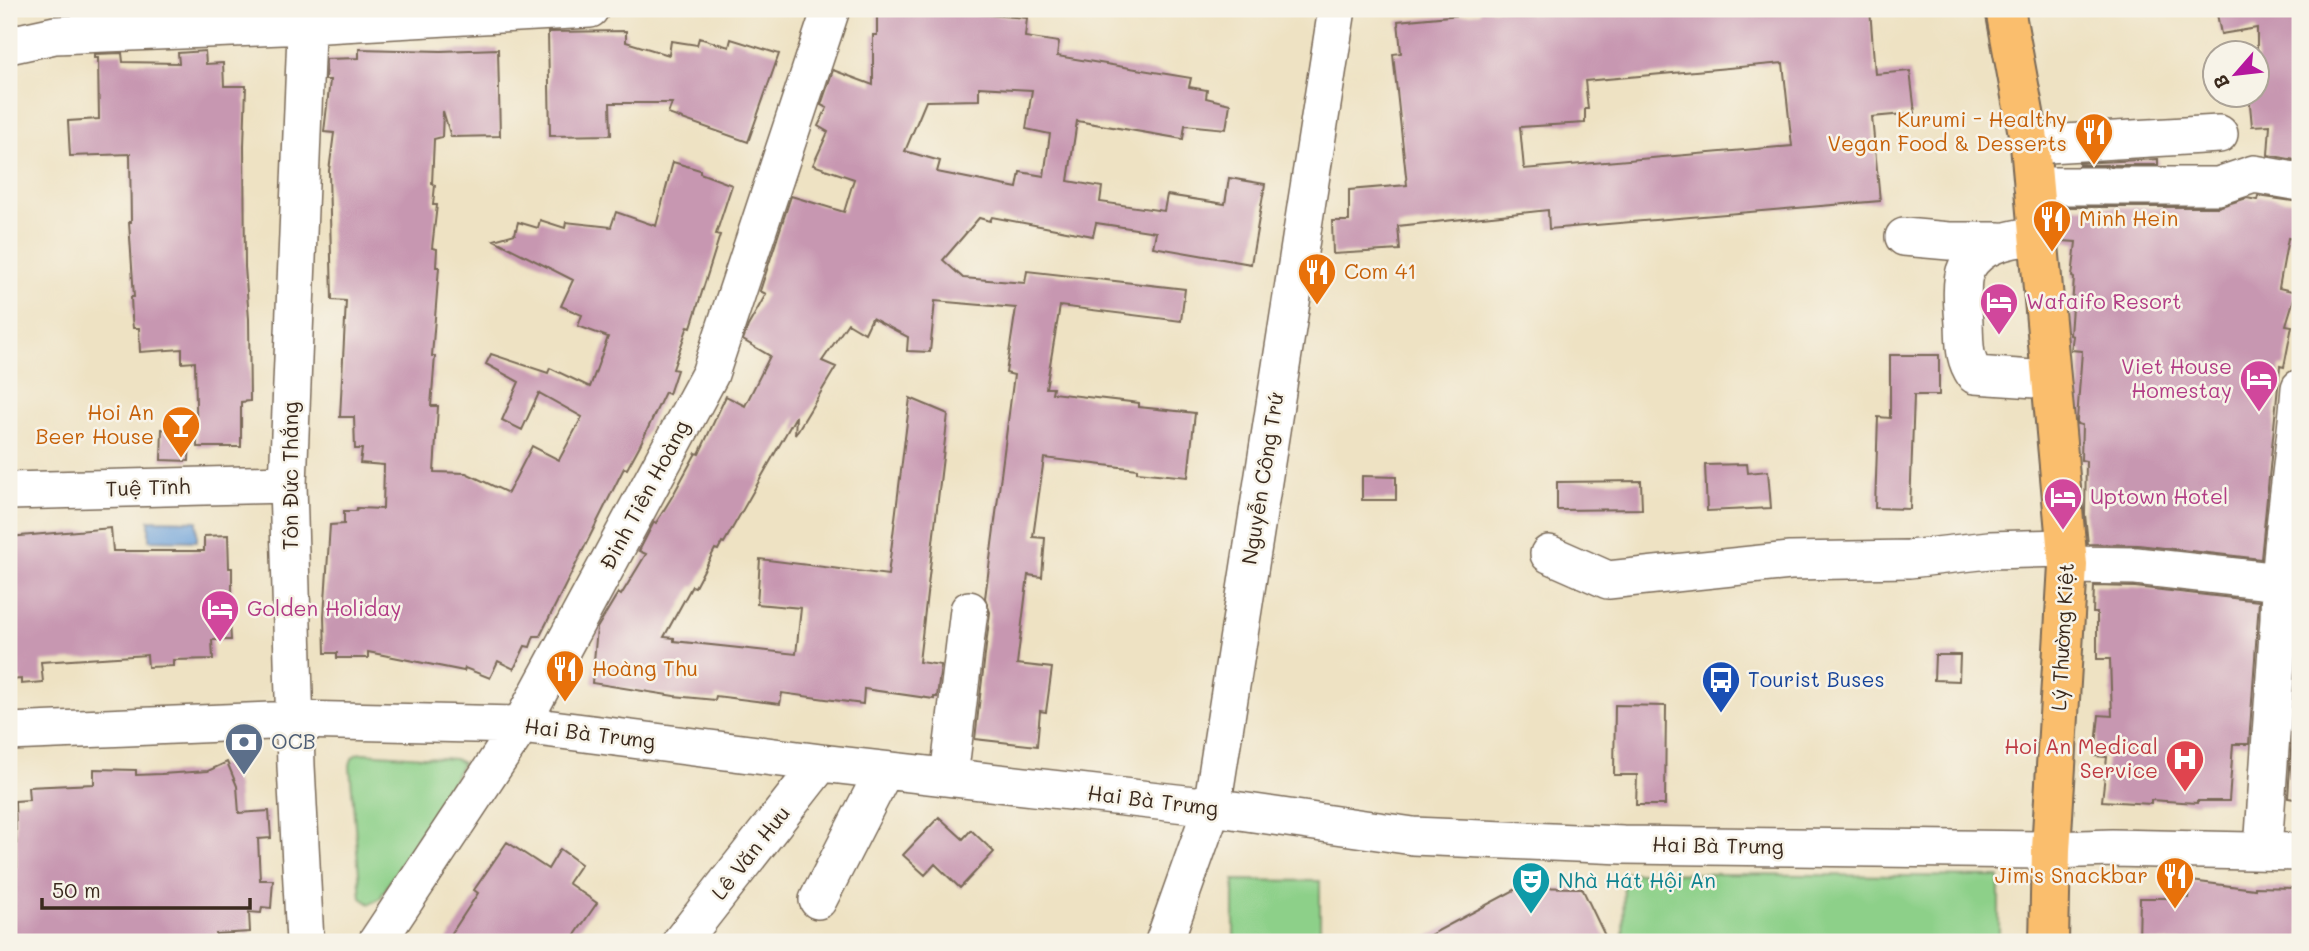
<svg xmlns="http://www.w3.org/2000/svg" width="2309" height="951" viewBox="0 0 2309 951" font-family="Mali,sans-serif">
	<rect width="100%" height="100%" fill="#f7f3e8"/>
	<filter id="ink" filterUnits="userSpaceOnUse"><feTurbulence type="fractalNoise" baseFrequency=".0143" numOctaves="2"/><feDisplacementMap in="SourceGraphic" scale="14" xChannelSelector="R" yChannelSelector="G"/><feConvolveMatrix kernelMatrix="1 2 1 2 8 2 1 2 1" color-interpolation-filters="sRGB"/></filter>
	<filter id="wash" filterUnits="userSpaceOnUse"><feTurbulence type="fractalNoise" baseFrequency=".00686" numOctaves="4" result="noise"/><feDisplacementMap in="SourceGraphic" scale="28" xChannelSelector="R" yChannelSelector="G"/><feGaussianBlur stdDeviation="1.57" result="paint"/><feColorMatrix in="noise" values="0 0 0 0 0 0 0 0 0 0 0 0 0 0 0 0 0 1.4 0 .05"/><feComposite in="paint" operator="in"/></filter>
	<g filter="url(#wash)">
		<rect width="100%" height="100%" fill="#eee2c3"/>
		<!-- green -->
		<path fill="#8dd089" stroke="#647d54" stroke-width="2" d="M 362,753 L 455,759 L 463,763 L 380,898 L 370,904 L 361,898 L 350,766 C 351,758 354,754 362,753 Z
			M 1624,873 L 1999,877 L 1999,942 L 1623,942 Z
			M 1234,880 L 1320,881 L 1320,942 L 1234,942 Z"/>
		<!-- water -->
		<path fill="#6da1d9" stroke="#54667c" stroke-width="2" d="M 149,520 L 197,521 L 197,541 L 149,540 Z"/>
		<g id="blocks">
			<!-- building -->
			<path fill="#c797b1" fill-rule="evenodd" d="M 1480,9 L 1529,9 L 1529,14 L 1582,9 L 1870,9 L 1875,74 L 1910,71 L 1915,113 L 1872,117 L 1880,201 L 1549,229 L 1548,210 L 1398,226 L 1400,250 L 1333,254 L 1332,221 L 1349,221 L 1349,190 L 1407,185 L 1393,54 L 1401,53 L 1398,21 L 1480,13 ZM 1783,63 L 1792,146 L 1524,169 L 1520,127 L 1585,123 L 1585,109 L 1588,109 L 1585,81 Z
				M 2216,9 L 2300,9 L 2300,161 L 2268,155 L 2270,125 L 2252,126 L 2249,94 L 2257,94 L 2257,28 L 2221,34 Z
				M 966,13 L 1027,18 L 1025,37 L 1059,42 L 1057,56 L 1191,78 L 1189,87 L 1207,90 L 1206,98 L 1230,104 L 1226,129 L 1185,125 L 1183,139 L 1077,121 L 1068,181 L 1102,187 L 1100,202 L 1164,211 L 1167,195 L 1225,204 L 1229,178 L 1265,184 L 1251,264 L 1153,247 L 1156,232 L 1096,223 L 1093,236 L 992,217 L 990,221 L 979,218 L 943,260 L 963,278 L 1025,283 L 1027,271 L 1185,289 L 1181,321 L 1060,306 L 1046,388 L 1053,388 L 1052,393 L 1139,403 L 1139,407 L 1195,413 L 1188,477 L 1137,472 L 1137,469 L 1044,458 L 1033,537 L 1045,538 L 1042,577 L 1028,575 L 1017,664 L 1052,668 L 1046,712 L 1040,711 L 1037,746 L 975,739 L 990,612 L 985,598 L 1014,375 L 1006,373 L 1016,308 L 935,301 L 930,352 L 907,351 L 908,337 L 872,318 L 865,333 L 848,323 L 822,361 L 836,367 L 795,435 L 796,416 L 724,543 L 722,542 L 718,550 L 715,549 L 695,587 L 692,586 L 664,637 L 674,638 L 674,641 L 796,654 L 801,608 L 757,604 L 760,559 L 888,575 L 910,398 L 948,414 L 919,662 L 941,665 L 937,697 L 934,697 L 934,699 L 864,689 L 863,704 L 782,693 L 780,704 L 716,696 L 715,700 L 674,696 L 592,683 L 597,628 L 618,593 L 621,595 L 646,554 L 639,551 L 654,522 L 656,523 L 673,495 L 696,453 L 699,454 L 726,396 L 745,406 L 770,356 L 743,340 L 748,326 L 766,294 L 760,291 L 791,196 L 844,212 L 854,179 L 813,165 L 828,132 L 818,126 L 827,108 L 821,105 L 833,70 L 873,85 L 873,35 L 877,35 L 877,15 ZM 979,87 L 1032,90 L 1026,129 L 1050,134 L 1044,176 L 1020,172 L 1017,188 L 937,172 L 940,161 L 905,151 L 926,101 L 979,100 Z
				M 626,31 L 626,42 L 669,55 L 671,41 L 697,45 L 699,38 L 729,47 L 731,39 L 779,54 L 748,142 L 668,114 L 672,103 L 610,103 L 611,135 L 550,136 L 548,32 Z
				M 359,49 L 441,51 L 498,49 L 500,136 L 451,137 L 443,111 L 442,137 L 434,139 L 432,184 L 435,185 L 433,205 L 437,205 L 432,248 L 437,249 L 436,267 L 439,267 L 432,356 L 435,356 L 431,406 L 438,406 L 434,472 L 466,473 L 508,493 L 532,446 L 559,460 L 582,417 L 539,393 L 522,430 L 502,420 L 519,382 L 486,364 L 491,354 L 548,373 L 550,368 L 590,387 L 608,337 L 578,326 L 582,315 L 561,306 L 573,280 L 494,240 L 515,234 L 518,222 L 538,228 L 540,220 L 565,228 L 566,222 L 611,227 L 616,212 L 656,226 L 673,162 L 700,170 L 700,173 L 732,185 L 716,234 L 720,235 L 691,327 L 688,326 L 673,369 L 677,370 L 669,394 L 665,392 L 640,445 L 627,469 L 624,468 L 540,636 L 534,636 L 530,647 L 525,646 L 514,669 L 498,661 L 490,678 L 465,668 L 464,671 L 368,652 L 368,658 L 337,658 L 337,653 L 325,653 L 324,616 L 330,525 L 344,524 L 344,511 L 356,511 L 357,508 L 383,509 L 384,465 L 360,463 L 362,449 L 355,449 L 354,417 L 340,417 L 346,301 L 332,300 L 329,171 L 334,133 L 324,132 L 330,80 L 325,80 L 326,59 L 359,58 Z
				M 205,51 L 206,64 L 223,63 L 224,86 L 246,86 L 244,146 L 245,267 L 249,319 L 250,401 L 241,402 L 241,447 L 197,447 L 195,362 L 182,363 L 182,349 L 140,352 L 139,328 L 133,328 L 132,318 L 131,297 L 134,297 L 129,222 L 131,222 L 130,154 L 70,156 L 68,121 L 99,119 L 98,58 L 94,58 L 94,54 L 122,53 L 123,62 L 179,63 L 178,53 Z
				M 2158,159 L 2158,165 L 2079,165 L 2079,163 Z
				M 2258,196 L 2300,202 L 2300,240 L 2288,238 L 2279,288 L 2296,292 L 2286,325 L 2292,326 L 2284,367 L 2280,366 L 2261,559 L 2138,545 L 2088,544 L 2085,514 L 2086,461 L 2081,460 L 2082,425 L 2077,424 L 2077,420 L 2082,351 L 2071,350 L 2073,336 L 2070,335 L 2074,278 L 2072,277 L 2076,242 L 2063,241 L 2065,207 L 2218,207 L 2247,198 L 2257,200 Z
				M 1890,355 L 1939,355 L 1939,395 L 1914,395 L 1910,509 L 1875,508 L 1878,417 L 1890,418 Z
				M 162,429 L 190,430 L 189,461 L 161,460 Z
				M 1747,464 L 1748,473 L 1768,471 L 1771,508 L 1707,511 L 1705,465 Z
				M 1362,476 L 1396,477 L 1396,500 L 1362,500 Z
				M 1641,481 L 1642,509 L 1557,510 L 1557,482 Z
				M 111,528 L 113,551 L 204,551 L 204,536 L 228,535 L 229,568 L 232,568 L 232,600 L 229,600 L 231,640 L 212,640 L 213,659 L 173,660 L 173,666 L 148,667 L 147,655 L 41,662 L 43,682 L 21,684 L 21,679 L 9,680 L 9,537 Z
				M 2094,586 L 2135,587 L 2259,601 L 2249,744 L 2233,744 L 2229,801 L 2197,801 L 2197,803 L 2151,800 L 2151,804 L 2102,801 L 2107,757 L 2095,756 L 2099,715 L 2112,716 L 2110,659 L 2097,659 L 2097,613 L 2093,613 Z
				M 2300,612 L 2300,678 L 2298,678 L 2297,710 L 2300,710 L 2300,800 L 2288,798 Z
				M 1935,655 L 1960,655 L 1959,681 L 1934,680 Z
				M 1615,705 L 1666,706 L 1665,805 L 1636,805 L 1637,775 L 1614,775 Z
				M 227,762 L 237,786 L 239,813 L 269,811 L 271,838 L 258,839 L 260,880 L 273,880 L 271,908 L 262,907 L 261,913 L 249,912 L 250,932 L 216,934 L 216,939 L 166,942 L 9,942 L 9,868 L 17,867 L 15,801 L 29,800 L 28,787 L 94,784 L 94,769 L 136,770 L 136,775 L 161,774 L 208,771 Z
				M 939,817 L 963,839 L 971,830 L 994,852 L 960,888 L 935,864 L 925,875 L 903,855 Z
				M 507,842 L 548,869 L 560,849 L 581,864 L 568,883 L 597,903 L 570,942 L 446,942 L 478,893 L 474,890 Z
				M 2191,881 L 2255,889 L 2255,887 L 2293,888 L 2293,891 L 2300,892 L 2300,942 L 2139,942 L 2140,898 L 2189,898 Z
				M 1520,887 L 1582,888 L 1608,942 L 1417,942 Z"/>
		</g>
	</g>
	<g filter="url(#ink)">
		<use href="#blocks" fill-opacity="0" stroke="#7a6a58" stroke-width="2"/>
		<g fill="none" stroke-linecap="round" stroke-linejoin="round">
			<!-- minor casing -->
			<g stroke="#7a6a58" stroke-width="40">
				<path id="minor" d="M 9,45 L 55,35 L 307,25 L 590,9
					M 2030,145 L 2219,134
					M 2033,186 L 2218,186 L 2254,174 L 2300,182
					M 2037,235 C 2011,239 1979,243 1966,269 C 1960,281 1963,310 1964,323 C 1965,343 1963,358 1975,375 L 2050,380
					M 1904,237 L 1949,241 L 2000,241
					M 9,491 L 288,484
					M 1549,554 L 1608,580 L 1790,561 L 1909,559 L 1989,550 L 2066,548
					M 2068,565 L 2136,566 L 2280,582
					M 9,732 L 296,720 L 521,725 L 821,763 L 1212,807 L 1413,836 L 1623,845 L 2051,850 L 2112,848 L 2300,852
					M 949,777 L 969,610
					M 2263,850 L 2279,619 C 2280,540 2294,466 2300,388
					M 818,900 L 884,771
					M 305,942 L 296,766 L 288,484 L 307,9
					M 377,942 L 521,725 L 710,374 L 831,9
					M 681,942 L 821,763
					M 1164,942 L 1212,807 L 1337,9"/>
			</g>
			<!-- major casing -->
			<g stroke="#7a6a58" stroke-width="42">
				<path id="major" d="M 2005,9 L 2030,145 L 2068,565 L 2051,850 L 2049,942"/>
			</g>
			<!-- minor -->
			<use href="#minor" stroke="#fff" stroke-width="37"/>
			<!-- major -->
			<use href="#major" stroke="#fabe6d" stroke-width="38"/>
		</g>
	</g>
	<!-- icons -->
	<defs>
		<g id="restaurant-pin" transform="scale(2.0125)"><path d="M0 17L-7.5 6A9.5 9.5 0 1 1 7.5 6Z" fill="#e8710a" stroke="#f7f3e8"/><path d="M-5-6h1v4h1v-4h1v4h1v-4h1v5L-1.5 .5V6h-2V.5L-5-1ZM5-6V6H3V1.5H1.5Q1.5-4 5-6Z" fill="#fff"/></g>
		<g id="hotel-pin" transform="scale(2.0125)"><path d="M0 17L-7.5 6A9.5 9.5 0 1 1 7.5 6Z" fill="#d1479c" stroke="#f7f3e8"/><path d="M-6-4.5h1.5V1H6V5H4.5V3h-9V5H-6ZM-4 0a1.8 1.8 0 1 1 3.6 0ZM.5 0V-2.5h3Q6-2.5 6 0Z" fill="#fff"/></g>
		<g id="bar-pin" transform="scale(2.0125)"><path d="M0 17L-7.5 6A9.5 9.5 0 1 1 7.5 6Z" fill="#e8710a" stroke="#f7f3e8"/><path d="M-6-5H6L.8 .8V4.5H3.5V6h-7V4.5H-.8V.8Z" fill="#fff"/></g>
		<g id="bus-pin" transform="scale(2.0125)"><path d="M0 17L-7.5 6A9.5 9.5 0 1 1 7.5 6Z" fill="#1a4fb4" stroke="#f7f3e8"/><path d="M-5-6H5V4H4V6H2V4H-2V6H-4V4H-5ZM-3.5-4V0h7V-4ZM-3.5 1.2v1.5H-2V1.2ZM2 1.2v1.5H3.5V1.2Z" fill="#fff"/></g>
		<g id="bank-pin" transform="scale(2.0125)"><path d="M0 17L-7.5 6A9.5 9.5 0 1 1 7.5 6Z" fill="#5c6f8a" stroke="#f7f3e8"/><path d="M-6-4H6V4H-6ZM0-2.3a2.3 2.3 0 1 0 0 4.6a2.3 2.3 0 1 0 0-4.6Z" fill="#fff"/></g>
		<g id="hospital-pin" transform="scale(2.0125)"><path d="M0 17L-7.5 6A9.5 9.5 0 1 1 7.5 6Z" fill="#e0444e" stroke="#f7f3e8"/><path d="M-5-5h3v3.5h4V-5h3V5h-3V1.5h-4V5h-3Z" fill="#fff"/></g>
		<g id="theatre-pin" transform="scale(2.0125)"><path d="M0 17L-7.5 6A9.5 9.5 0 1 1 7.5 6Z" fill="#0f9aa8" stroke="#f7f3e8"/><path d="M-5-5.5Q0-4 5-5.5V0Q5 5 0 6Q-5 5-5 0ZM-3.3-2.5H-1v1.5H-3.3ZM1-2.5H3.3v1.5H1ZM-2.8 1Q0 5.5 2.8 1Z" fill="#fff"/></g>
	</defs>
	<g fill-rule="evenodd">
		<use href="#restaurant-pin" x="2094" y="132"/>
		<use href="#restaurant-pin" x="2052" y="219"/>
		<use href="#restaurant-pin" x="1317" y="272"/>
		<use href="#hotel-pin" x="1999" y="302"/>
		<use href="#hotel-pin" x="2259" y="379"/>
		<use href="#bar-pin" x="181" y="425"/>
		<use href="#hotel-pin" x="2063" y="497"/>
		<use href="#hotel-pin" x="220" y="609"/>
		<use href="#restaurant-pin" x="565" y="669"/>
		<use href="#bus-pin" x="1721" y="680"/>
		<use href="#bank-pin" x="244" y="742"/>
		<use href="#hospital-pin" x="2185" y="759"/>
		<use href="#restaurant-pin" x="2175" y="876"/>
		<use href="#theatre-pin" x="1531" y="881"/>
	</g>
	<g text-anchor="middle" stroke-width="5" stroke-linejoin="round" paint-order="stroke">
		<!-- food labels -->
		<g font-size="21" fill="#c56008" stroke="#f7f3e8" text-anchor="end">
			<text x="2067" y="127">Kurumi - Healthy<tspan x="2067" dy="24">Vegan Food &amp; Desserts</tspan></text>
			<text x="2079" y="226" text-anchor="start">Minh Hein</text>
			<text x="1344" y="279" text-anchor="start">Com 41</text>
			<text x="154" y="420">Hoi An<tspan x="154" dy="24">Beer House</tspan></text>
			<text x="592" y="676" text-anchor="start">Hoàng Thu</text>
			<text x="2148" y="883">Jim's Snackbar</text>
		</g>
		<!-- hotel labels -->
		<g font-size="21" fill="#b23c85" stroke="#f7f3e8" text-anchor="start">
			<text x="2026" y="309">Wafaifo Resort</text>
			<text x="2232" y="374" text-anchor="end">Viet House<tspan x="2232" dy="24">Homestay</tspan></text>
			<text x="2090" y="504">Uptown Hotel</text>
			<text x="247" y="616">Golden Holiday</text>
		</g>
		<!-- street labels -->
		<g font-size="21" fill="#3b2a1e" stroke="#f7f3e8">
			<text transform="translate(291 476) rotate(-90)" y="7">Tôn Đức Thắng</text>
			<text transform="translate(1263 479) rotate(-81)" y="7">Nguyễn Công Trứ</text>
			<text transform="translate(148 488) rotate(-2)" y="7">Tuệ Tĩnh</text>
			<text transform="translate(645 495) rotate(-62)" y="7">Đinh Tiên Hoàng</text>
			<text transform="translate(2063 637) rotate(-87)" y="7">Lý Thường Kiệt</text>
			<text transform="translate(590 734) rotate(7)" y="7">Hai Bà Trưng</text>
			<text transform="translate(1153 801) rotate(7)" y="7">Hai Bà Trưng</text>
			<text transform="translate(1718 846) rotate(1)" y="7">Hai Bà Trưng</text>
			<text transform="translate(751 853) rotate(-52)" y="7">Lê Văn Hưu</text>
		</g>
		<!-- transit labels -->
		<g font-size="21" fill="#164399" stroke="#f7f3e8" text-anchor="start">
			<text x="1748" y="687">Tourist Buses</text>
		</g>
		<!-- service labels -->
		<g font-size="21" fill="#4e5e75" stroke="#f7f3e8" text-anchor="start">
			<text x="271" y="749">OCB</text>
		</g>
		<!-- health labels -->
		<g font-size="21" fill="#be3a42" stroke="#f7f3e8" text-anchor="end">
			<text x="2158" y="754">Hoi An Medical<tspan x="2158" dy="24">Service</tspan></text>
		</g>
		<!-- culture labels -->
		<g font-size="21" fill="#0d838f" stroke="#f7f3e8" text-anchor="start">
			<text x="1558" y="888">Nhà Hát Hội An</text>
		</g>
	</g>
	<!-- margin -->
	<rect width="2309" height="951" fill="none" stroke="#f7f3e8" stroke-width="35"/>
	<!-- north arrow -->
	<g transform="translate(2236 74) rotate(242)"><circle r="33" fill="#f7f3e8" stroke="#aca397" stroke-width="2"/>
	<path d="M0-5L12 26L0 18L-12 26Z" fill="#b5179e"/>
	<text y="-10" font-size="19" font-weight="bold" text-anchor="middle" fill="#3b2a1e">B</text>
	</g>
	<!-- scale -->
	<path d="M42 898v10h208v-10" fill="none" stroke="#3b2a1e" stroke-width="3.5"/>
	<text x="52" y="898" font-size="21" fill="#3b2a1e" stroke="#f7f3e8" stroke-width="5" paint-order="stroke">50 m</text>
</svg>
